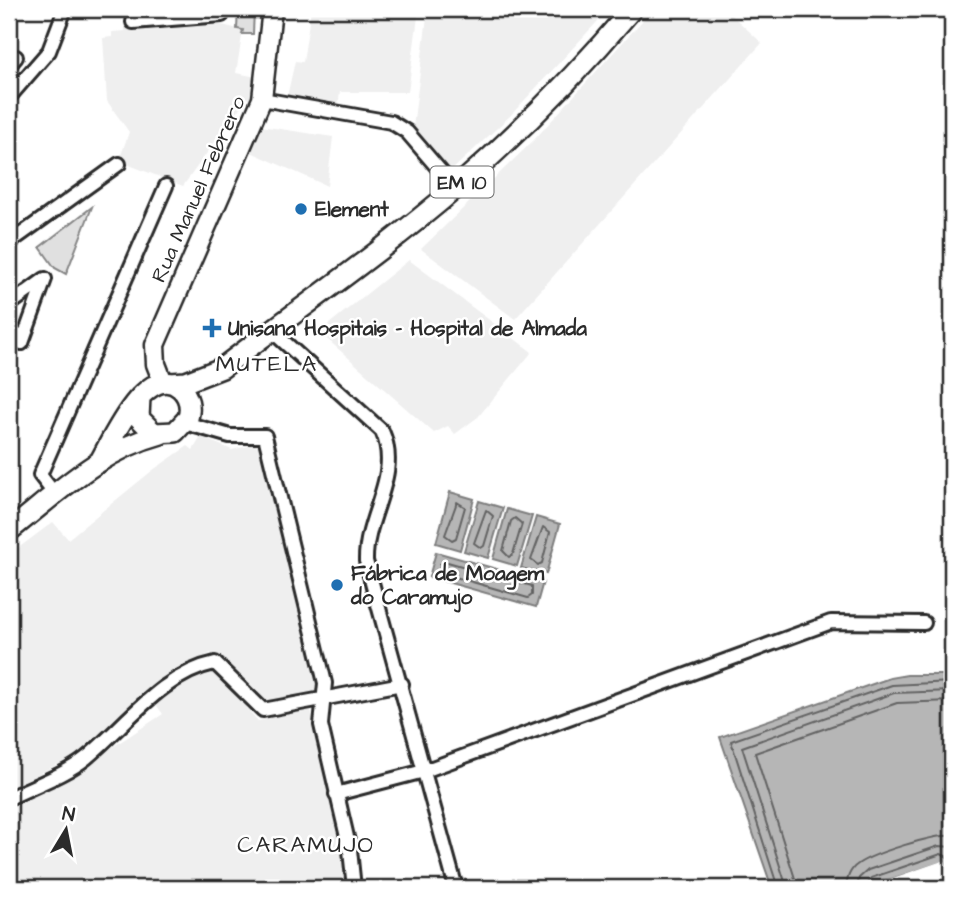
<svg xmlns="http://www.w3.org/2000/svg" width="961" height="897" viewBox="0 0 961 897" font-family="'Architects Daughter',sans-serif">
	<rect width="100%" height="100%" fill="#fff"/>
	<filter id="ink" filterUnits="userSpaceOnUse"><feTurbulence type="fractalNoise" baseFrequency=".0143" numOctaves="2"/><feDisplacementMap in="SourceGraphic" scale="14" xChannelSelector="R" yChannelSelector="G"/><feConvolveMatrix kernelMatrix="1 2 1 2 8 2 1 2 1" color-interpolation-filters="sRGB"/></filter>
	<g filter="url(#ink)">
		<!-- built -->
		<path fill="#efefef" d="M 311,9 L 419,9 L 408,92 L 340,92 L 338,108 L 286,101 L 295,61 L 303,62 Z
			M 428,9 L 609,9 L 510,116 L 451,171 L 413,127 Z
			M 653,9 L 725,9 L 762,43 L 515,319 L 421,249 L 533,141 Z
			M 197,19 L 243,30 L 236,73 L 257,77 L 253,100 L 247,98 L 183,186 L 119,161 L 129,132 L 107,101 L 103,38 L 112,37 L 112,32 L 125,31 L 125,25 Z
			M 261,126 L 333,137 L 327,186 L 251,152 Z
			M 409,260 L 532,352 L 478,417 L 455,434 L 448,426 L 434,433 L 319,332 Z
			M 201,437 L 232,450 L 260,443 L 319,693 L 279,704 L 268,701 L 255,695 L 211,653 L 163,677 L 83,752 L 9,788 L 9,555 L 53,522 L 68,539 L 153,470 L 188,446 L 193,450 Z
			M 204,673 L 216,674 L 258,721 L 311,709 L 338,840 L 345,851 L 349,888 L 9,888 L 9,806 L 82,767 L 163,714 L 154,702 L 175,686 Z"/>
		<!-- green -->
		<path fill="#e0e0e0" stroke="#868686" stroke-width="2" d="M 238,9 L 254,9 L 253,34 L 242,34 L 243,30 L 237,29 Z
			M 92,207 L 66,274 L 55,268 L 40,247 Z"/>
		<!-- water -->
		<path fill="#b6b6b6" stroke="#7e7e7e" stroke-width="2" d="M 450,492 L 474,499 L 460,550 L 436,543 Z
			M 479,501 L 503,508 L 488,558 L 464,551 Z
			M 507,509 L 532,516 L 517,566 L 493,559 Z
			M 536,517 L 560,524 L 546,574 L 521,568 Z
			M 436,552 L 543,582 L 536,607 L 429,577 Z
			M 907,675 L 952,675 L 952,888 L 925,888 L 952,879 L 945,861 L 864,888 L 772,888 L 720,737 L 890,678 Z"/>
		<!-- pier -->
		<path fill="#fff" d="M 945,860 L 952,879 L 925,888 L 921,888 L 947,877 L 943,865 L 875,888 L 864,888 Z"/>
		<g fill="none" stroke-linecap="round" stroke-linejoin="round">
			<!-- shore -->
			<path stroke="#636363" stroke-width="2" d="M 457,502 L 465,507 L 456,538 L 452,540 L 445,535 Z
				M 486,510 L 493,516 L 484,546 L 481,548 L 474,543 Z
				M 515,518 L 522,524 L 513,554 L 509,557 L 503,551 L 511,521 Z
				M 543,527 L 550,532 L 542,563 L 538,565 L 531,560 Z
				M 444,561 L 532,586 L 532,595 L 528,598 L 441,573 L 440,564 Z
				M 778,888 L 731,741 L 892,685 L 952,682
				M 787,888 L 742,747 L 894,693 L 952,691
				M 798,888 L 755,753 L 897,703 L 952,701
				M 846,888 C 847,879 849,870 858,864 C 872,854 936,833 952,836
				M 857,888 L 859,878 L 868,870 L 939,846 L 952,847
				M 866,888 L 871,878 L 941,854 L 952,859"/>
			<!-- street casing -->
			<g stroke="#2b2b2b" stroke-width="18">
				<path id="street" d="M 133,22 L 222,15 L 222,9
					M 9,65 L 16,57
					M 9,97 L 49,51 L 65,9
					M 262,99 L 391,122 L 407,132 L 455,188
					M 9,243 L 119,164
					M 9,305 L 45,279 L 22,343 L 9,325
					M 271,330 L 382,431 C 402,476 365,515 366,561 L 456,888
					M 185,423 L 230,436 L 265,436 L 325,683 L 321,725 L 350,850 L 354,888
					M 58,492 L 50,488 L 40,475 L 166,186
					M 336,794 L 424,771 L 831,622 L 924,623
					M 9,798 C 33,786 65,775 86,758 C 126,725 162,674 215,663 L 263,710 L 402,684"/>
			</g>
			<!-- secondary casing -->
			<g stroke="#2b2b2b" stroke-width="23">
				<path id="secondary" d="M 163,382 L 156,364 L 155,345 L 262,99 L 272,9"/>
			</g>
			<!-- primary casing -->
			<g stroke="#2b2b2b" stroke-width="24">
				<path id="primary" d="M 170,383 L 186,382 L 222,368 C 300,308 383,251 457,187 C 520,132 578,73 632,9
					M 101,459 C 113,437 148,361 180,388 C 189,396 191,407 188,418 L 175,432 L 154,433 L 139,418 L 140,397
					M 9,531 C 57,493 101,450 161,434"/>
			</g>
			<!-- street -->
			<use href="#street" stroke="#fff" stroke-width="12"/>
			<!-- secondary -->
			<use href="#secondary" stroke="#fff" stroke-width="18"/>
			<!-- primary -->
			<use href="#primary" stroke="#fff" stroke-width="19"/>
		</g>
	</g>
	<!-- markers -->
	<g fill="#1f6fb2" stroke="#fff" stroke-width="2.5">
		<circle cx="301" cy="209" r="7"/>
		<path d="M208.5 317.5h7v7h7v7h-7v7h-7v-7h-7v-7h7z"/>
		<circle cx="337" cy="585" r="7"/>
	</g>
	<g text-anchor="middle" stroke-width="5" stroke-linejoin="round" paint-order="stroke">
		<!-- shield labels -->
		<rect fill="#fff" stroke="#6b6b6b" stroke-width="2" x="430.5" y="166.5" width="63" height="31" rx="5"/>
		<g font-size="19" font-weight="bold" fill="#2b2b2b">
			<text x="462" y="189">EM 10</text>
		</g>
		<!-- street labels -->
		<g font-size="21" fill="#2b2b2b" stroke="#fff">
			<text transform="translate(198 189) rotate(-66)" y="7">Rua Manuel Febrero</text>
		</g>
		<!-- poi labels -->
		<g font-size="21" font-weight="bold" fill="#2b2b2b" stroke="#fff" text-anchor="start">
			<text x="315" y="216">Element</text>
			<text x="228" y="335">Unisana Hospitais - Hospital de Almada</text>
			<text x="351" y="580">Fábrica de Moagem<tspan x="351" dy="24">do Caramujo</tspan></text>
		</g>
		<!-- neighbourhood labels -->
		<g font-size="23" letter-spacing="2" fill="#2b2b2b" stroke="#fff">
			<text x="267" y="371">MUTELA</text>
			<text x="306" y="852">CARAMUJO</text>
		</g>
	</g>
	<!-- margin -->
	<rect width="961" height="897" fill="none" stroke="#fff" stroke-width="35"/>
	<rect x="18" y="18" width="926" height="862" fill="none" stroke="#2b2b2b" stroke-width="2.5" filter="url(#ink)"/>
	<!-- north arrow -->
	<g transform="translate(66 830) rotate(10)" stroke="#ffffff" stroke-width="5" paint-order="stroke">
	<path d="M0-5L12 26L0 18L-12 26Z" fill="#2b2b2b"/>
	<text y="-10" font-size="19" font-weight="bold" text-anchor="middle" fill="#2b2b2b">N</text>
	</g>
</svg>
